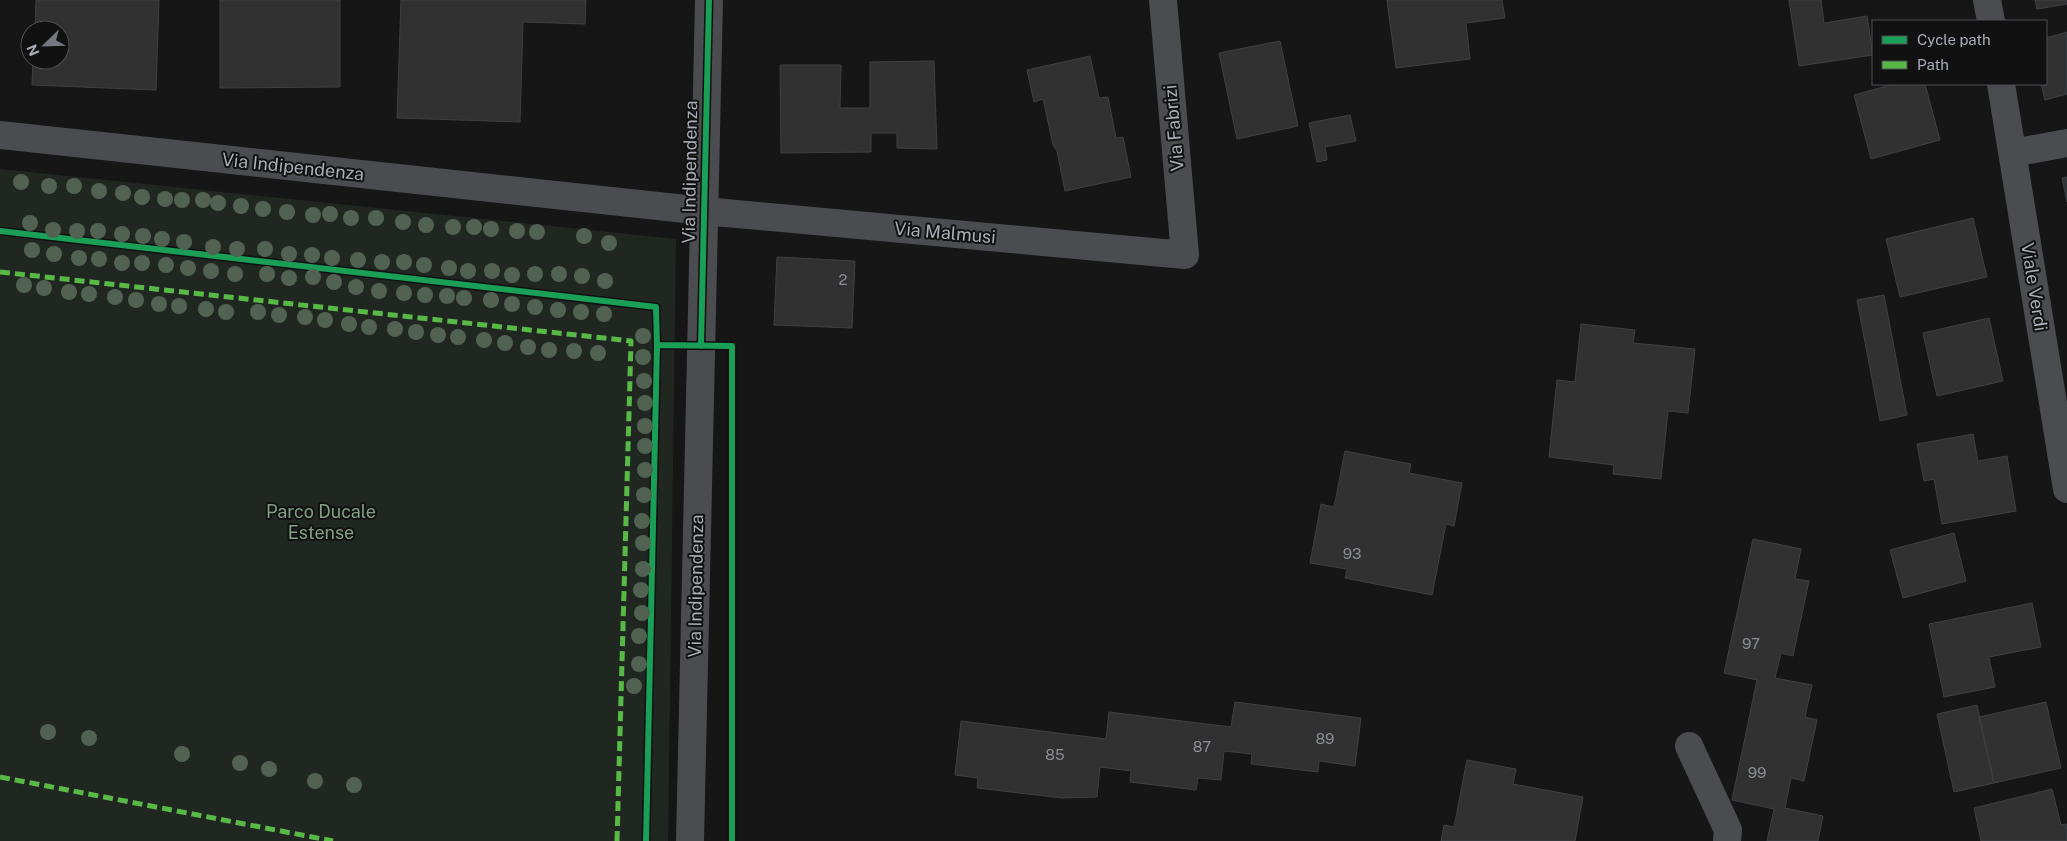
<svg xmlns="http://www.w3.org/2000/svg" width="2067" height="841" viewBox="0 0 2067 841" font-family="'Public Sans',sans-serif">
	<rect width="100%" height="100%" fill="#161617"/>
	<!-- green -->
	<path fill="#202721" d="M 0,169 L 676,239 L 668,841 L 0,841 Z"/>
	<!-- building -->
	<path fill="#313132" stroke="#3f4043" d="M 36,0 L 159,0 L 156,90 L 32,85 L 33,60 L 60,60 L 60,30 L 35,30 Z
		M 220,0 L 340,0 L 340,87 L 220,88 Z
		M 401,0 L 586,0 L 585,24 L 523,22 L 520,122 L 397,118 Z
		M 1387,0 L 1502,0 L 1505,18 L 1466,23 L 1470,59 L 1396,68 Z
		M 1789,0 L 1821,0 L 1824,23 L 1867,16 L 1873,55 L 1799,66 Z
		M 2035,0 L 2067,0 L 2067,4 L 2037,9 Z
		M 2067,32 L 2067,94 L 2045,100 L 2041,84 L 2046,84 L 2046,38 Z
		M 1280,41 L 1298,126 L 1237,139 L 1219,53 Z
		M 1090,56 L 1099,98 L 1108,97 L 1116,138 L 1123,137 L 1131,177 L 1065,191 L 1057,151 L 1053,145 L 1043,99 L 1034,102 L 1027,70 Z
		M 934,61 L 937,149 L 897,148 L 897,133 L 871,133 L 871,152 L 781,153 L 780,65 L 841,65 L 840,108 L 870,108 L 870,62 Z
		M 1894,84 L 1925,84 L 1940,140 L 1871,159 L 1854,95 Z
		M 1350,115 L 1356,141 L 1325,147 L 1327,160 L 1317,162 L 1309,123 Z
		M 2067,177 L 2067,202 L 2062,178 Z
		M 1973,218 L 1987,277 L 1900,297 L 1886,239 Z
		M 777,257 L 855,261 L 852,328 L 774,325 Z
		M 1884,295 L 1907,415 L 1880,421 L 1857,300 Z
		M 1989,318 L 2003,381 L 1937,396 L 1923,333 Z
		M 1581,324 L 1635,330 L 1633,343 L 1695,349 L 1688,413 L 1668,411 L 1661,479 L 1613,474 L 1614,465 L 1549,457 L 1557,380 L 1575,382 Z
		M 1973,434 L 1978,461 L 2007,456 L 2016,511 L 1942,524 L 1934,479 L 1924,481 L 1917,444 Z
		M 1345,451 L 1411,464 L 1409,473 L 1462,483 L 1454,526 L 1446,524 L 1432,595 L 1345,578 L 1347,569 L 1310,563 L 1321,504 L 1334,507 Z
		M 1954,533 L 1966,581 L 1903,598 L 1890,550 Z
		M 1753,539 L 1801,549 L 1795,579 L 1809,581 L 1793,656 L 1781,653 L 1775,678 L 1812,685 L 1805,717 L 1817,720 L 1804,781 L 1791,778 L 1785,808 L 1823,816 L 1818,841 L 1767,841 L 1774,809 L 1732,800 L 1757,680 L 1724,673 Z
		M 2032,603 L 2041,647 L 1989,657 L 1995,687 L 1944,697 L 1929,624 Z
		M 1235,702 L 1361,718 L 1355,766 L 1319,761 L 1318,772 L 1251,764 L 1252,754 L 1224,751 L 1221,780 L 1198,778 L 1196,790 L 1130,782 L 1131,771 L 1100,767 L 1097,797 L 1062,798 L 977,788 L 978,778 L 955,775 L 961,721 L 1106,739 L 1109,712 L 1231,727 Z
		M 2046,702 L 2061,768 L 1994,783 L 1979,717 Z
		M 1977,705 L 1994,783 L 1954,792 L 1937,714 Z
		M 1467,760 L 1516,769 L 1513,784 L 1583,797 L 1575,841 L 1441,841 L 1444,825 L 1454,827 Z
		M 2052,789 L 2061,825 L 2067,824 L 2067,841 L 1981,841 L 1974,808 Z"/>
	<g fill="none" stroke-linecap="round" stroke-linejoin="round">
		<!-- minor -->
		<path stroke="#4b4c4f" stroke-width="28" d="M 1987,0 L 1991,21
			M 2001,84 L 2067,489
			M 0,135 L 704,211 L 1185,255 L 1163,0
			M 2013,153 L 2067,143
			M 1689,746 L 1728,830 L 1727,841
			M 690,841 L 709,0"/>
		<!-- quiet -->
		<path stroke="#58b947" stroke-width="5" stroke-dasharray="10 5" stroke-linecap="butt" d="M 0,272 L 631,341 L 617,841
			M 0,777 L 333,841"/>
		<!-- cycleway casing -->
		<g stroke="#111112" stroke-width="9">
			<path id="cycleway" d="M 0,231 L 656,307 L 657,345 L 646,841
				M 657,345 L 732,346 L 732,841
				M 701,346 L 709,0"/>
		</g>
		<!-- cycleway -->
		<use href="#cycleway" stroke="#1a9f57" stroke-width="6"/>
	</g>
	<!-- trees -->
	<g fill="#516252">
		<circle cx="21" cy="182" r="8"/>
		<circle cx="49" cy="186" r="8"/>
		<circle cx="74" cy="186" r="8"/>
		<circle cx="99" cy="191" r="8"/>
		<circle cx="123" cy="193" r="8"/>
		<circle cx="142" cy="197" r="8"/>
		<circle cx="165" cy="199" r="8"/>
		<circle cx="182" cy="200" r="8"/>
		<circle cx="203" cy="200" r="8"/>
		<circle cx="218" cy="203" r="8"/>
		<circle cx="241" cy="206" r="8"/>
		<circle cx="263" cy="209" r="8"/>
		<circle cx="287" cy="212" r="8"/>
		<circle cx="330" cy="214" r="8"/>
		<circle cx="313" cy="215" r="8"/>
		<circle cx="351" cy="218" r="8"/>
		<circle cx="376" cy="218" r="8"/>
		<circle cx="403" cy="222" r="8"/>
		<circle cx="30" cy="223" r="8"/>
		<circle cx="426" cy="225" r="8"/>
		<circle cx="453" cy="227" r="8"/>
		<circle cx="474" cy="227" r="8"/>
		<circle cx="491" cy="229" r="8"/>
		<circle cx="53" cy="230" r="8"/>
		<circle cx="77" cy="231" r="8"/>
		<circle cx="98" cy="231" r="8"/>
		<circle cx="517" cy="231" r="8"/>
		<circle cx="537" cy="232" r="8"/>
		<circle cx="122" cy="234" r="8"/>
		<circle cx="143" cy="236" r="8"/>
		<circle cx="584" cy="236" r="8"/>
		<circle cx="162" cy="239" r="8"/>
		<circle cx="184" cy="242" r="8"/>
		<circle cx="609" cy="243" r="8"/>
		<circle cx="213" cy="247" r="8"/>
		<circle cx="237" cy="249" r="8"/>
		<circle cx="265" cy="249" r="8"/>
		<circle cx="32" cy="250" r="8"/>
		<circle cx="54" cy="254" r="8"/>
		<circle cx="289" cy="254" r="8"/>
		<circle cx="312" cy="255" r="8"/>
		<circle cx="79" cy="258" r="8"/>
		<circle cx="332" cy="258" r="8"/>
		<circle cx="99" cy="259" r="8"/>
		<circle cx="358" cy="260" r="8"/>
		<circle cx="382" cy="262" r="8"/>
		<circle cx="404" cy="262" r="8"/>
		<circle cx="122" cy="263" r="8"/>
		<circle cx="142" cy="263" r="8"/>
		<circle cx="166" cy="265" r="8"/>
		<circle cx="424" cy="265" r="8"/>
		<circle cx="188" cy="268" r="8"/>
		<circle cx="449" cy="268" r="8"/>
		<circle cx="211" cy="271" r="8"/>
		<circle cx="468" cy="271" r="8"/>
		<circle cx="492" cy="271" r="8"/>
		<circle cx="235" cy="274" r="8"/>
		<circle cx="267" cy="274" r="8"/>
		<circle cx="535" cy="274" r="8"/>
		<circle cx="559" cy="274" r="8"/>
		<circle cx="512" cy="275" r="8"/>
		<circle cx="582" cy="276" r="8"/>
		<circle cx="313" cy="277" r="8"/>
		<circle cx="289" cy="278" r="8"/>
		<circle cx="605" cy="281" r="8"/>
		<circle cx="334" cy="282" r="8"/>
		<circle cx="24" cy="285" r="8"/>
		<circle cx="356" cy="287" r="8"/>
		<circle cx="44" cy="288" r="8"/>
		<circle cx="379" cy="291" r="8"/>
		<circle cx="69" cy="292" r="8"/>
		<circle cx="404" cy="293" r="8"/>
		<circle cx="89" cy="294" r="8"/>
		<circle cx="425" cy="295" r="8"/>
		<circle cx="447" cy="296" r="8"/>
		<circle cx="115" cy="297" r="8"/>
		<circle cx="464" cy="298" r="8"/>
		<circle cx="136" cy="300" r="8"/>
		<circle cx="491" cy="300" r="8"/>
		<circle cx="159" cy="304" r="8"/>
		<circle cx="512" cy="304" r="8"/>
		<circle cx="179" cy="306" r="8"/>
		<circle cx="535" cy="307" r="8"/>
		<circle cx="206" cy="309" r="8"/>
		<circle cx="558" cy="310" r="8"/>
		<circle cx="226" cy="312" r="8"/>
		<circle cx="258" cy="312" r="8"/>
		<circle cx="581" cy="312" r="8"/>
		<circle cx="604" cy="314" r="8"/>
		<circle cx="279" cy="315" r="8"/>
		<circle cx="305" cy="317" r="8"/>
		<circle cx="325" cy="320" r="8"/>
		<circle cx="349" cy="324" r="8"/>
		<circle cx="369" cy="327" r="8"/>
		<circle cx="395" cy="329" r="8"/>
		<circle cx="416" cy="332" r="8"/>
		<circle cx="438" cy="335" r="8"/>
		<circle cx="643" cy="336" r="8"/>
		<circle cx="458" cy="337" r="8"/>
		<circle cx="484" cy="340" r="8"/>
		<circle cx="505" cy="343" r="8"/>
		<circle cx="528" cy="347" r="8"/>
		<circle cx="549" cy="350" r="8"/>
		<circle cx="574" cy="351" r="8"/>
		<circle cx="598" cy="353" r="8"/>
		<circle cx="643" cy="357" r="8"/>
		<circle cx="644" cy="381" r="8"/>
		<circle cx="645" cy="403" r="8"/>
		<circle cx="645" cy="426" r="8"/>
		<circle cx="645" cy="446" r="8"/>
		<circle cx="645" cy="470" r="8"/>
		<circle cx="644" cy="495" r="8"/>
		<circle cx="642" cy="521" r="8"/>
		<circle cx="643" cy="543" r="8"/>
		<circle cx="643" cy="569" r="8"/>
		<circle cx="641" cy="590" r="8"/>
		<circle cx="642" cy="613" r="8"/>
		<circle cx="639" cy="636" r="8"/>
		<circle cx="639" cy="664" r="8"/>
		<circle cx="634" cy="686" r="8"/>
		<circle cx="48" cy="732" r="8"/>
		<circle cx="89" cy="738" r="8"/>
		<circle cx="182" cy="754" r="8"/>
		<circle cx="240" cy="763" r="8"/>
		<circle cx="269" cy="769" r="8"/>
		<circle cx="315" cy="781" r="8"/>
		<circle cx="354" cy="785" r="8"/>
	</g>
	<g text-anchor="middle" stroke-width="4" stroke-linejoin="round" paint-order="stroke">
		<!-- number labels -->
		<g font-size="15" fill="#8b8e96">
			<text x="843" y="285">2</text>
			<text x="1352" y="559">93</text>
			<text x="1751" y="649">97</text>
			<text x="1325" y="744">89</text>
			<text x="1202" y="752">87</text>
			<text x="1055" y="760">85</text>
			<text x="1757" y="778">99</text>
		</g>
		<!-- street labels -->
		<g font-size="18" fill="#a9adb7" stroke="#111112">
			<text transform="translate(1174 128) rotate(-95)" y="6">Via Fabrizi</text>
			<text transform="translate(293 167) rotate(6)" y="6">Via Indipendenza</text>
			<text transform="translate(690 172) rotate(-89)" y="6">Via Indipendenza</text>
			<text transform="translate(945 233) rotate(5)" y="6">Via Malmusi</text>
			<text transform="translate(2034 287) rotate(81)" y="6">Viale Verdi</text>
			<text transform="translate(696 586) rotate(-89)" y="6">Via Indipendenza</text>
		</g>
		<!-- park labels -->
		<g font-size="18" fill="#81a083" stroke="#111112">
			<text x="321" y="518">Parco Ducale<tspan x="321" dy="21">Estense</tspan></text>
		</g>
	</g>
	<!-- legend -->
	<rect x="1872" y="20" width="175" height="65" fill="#111112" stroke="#4e4f54"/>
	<rect x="1882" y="36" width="25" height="8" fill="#1a9f57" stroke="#4e4f54"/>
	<text x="1917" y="45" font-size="15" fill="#a9adb7">Cycle path</text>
	<rect x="1882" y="61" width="25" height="8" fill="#58b947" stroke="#4e4f54"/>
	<text x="1917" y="70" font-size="15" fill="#a9adb7">Path</text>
	<!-- north arrow -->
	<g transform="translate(45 45) rotate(247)"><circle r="24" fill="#111112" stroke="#4e4f54"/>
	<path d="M0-4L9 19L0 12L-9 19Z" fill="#76787f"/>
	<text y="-8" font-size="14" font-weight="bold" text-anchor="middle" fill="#a9adb7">N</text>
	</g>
</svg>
